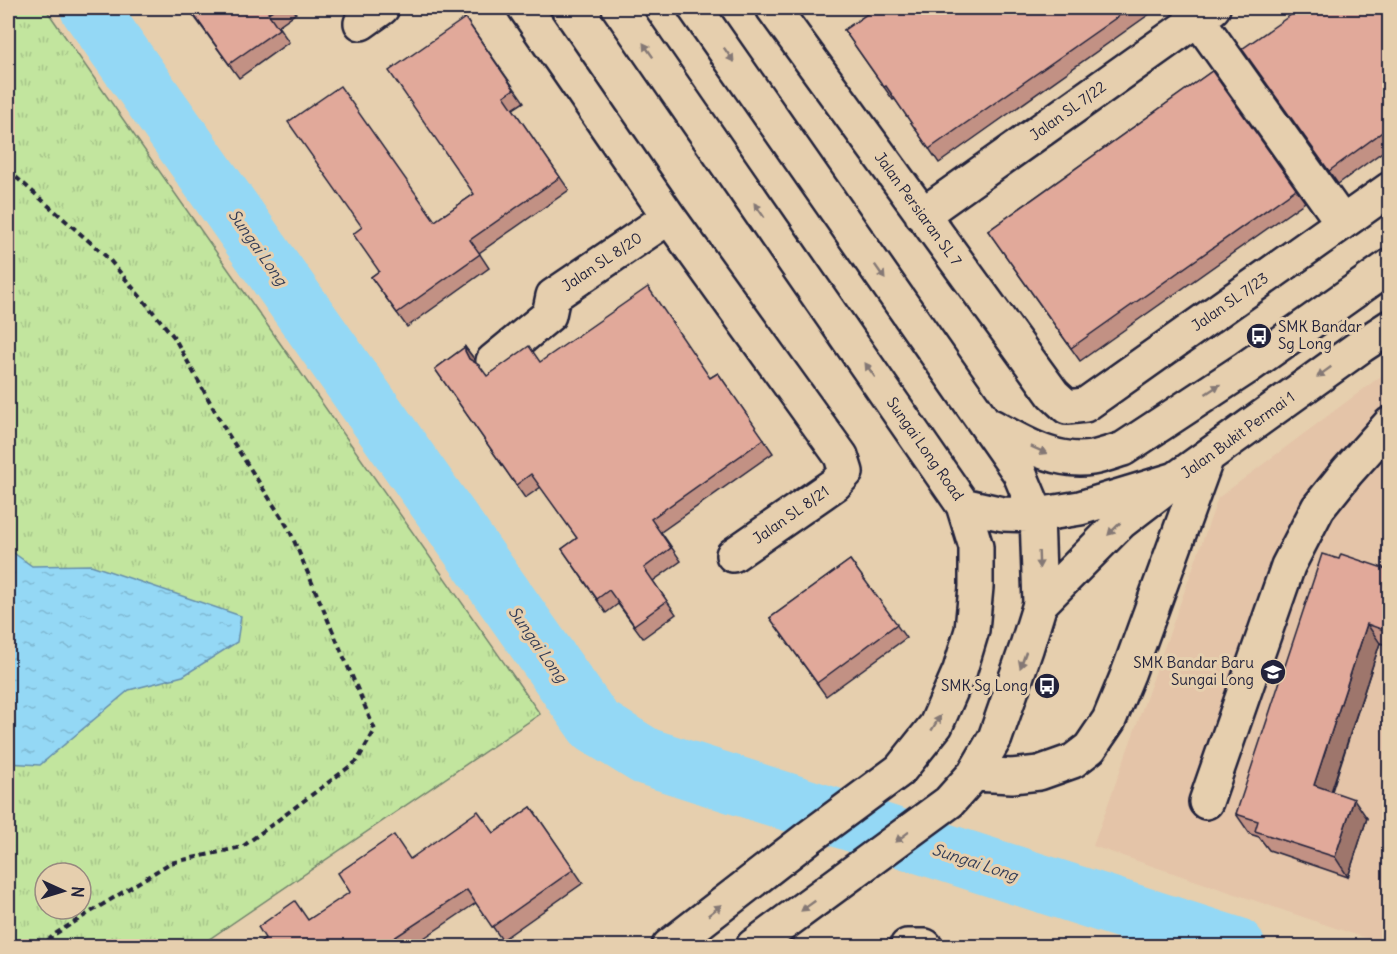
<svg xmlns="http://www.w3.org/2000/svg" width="1397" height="954" viewBox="0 0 1397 954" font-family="Delius,sans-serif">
	<defs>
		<pattern id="grass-tufts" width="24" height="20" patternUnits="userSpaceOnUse" patternTransform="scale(1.5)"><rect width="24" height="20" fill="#c2e59e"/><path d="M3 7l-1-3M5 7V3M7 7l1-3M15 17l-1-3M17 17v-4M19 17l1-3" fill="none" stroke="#a6c489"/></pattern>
		<pattern id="water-ripples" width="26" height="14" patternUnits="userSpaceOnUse" patternTransform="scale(1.5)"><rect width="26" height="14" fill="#94d8f5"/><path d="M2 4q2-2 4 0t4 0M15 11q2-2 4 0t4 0" fill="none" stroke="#7fb9d3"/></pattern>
	</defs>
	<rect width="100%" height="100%" fill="#e6cfae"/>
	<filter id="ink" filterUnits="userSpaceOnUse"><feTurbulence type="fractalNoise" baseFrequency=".0167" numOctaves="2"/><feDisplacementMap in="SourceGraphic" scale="12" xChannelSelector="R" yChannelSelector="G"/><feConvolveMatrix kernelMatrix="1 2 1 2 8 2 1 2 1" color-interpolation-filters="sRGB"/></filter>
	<g filter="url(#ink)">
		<!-- built -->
		<path fill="#e4c4a8" d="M 1389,370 L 1389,946 L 1093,846 L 1218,498 Z"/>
		<!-- grass -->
		<path fill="url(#grass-tufts)" stroke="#72846c" stroke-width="1.5" fill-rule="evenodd" d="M 8,8 L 45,8 L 540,714 L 199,946 L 8,946 ZM 45,873 L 81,873 L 81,909 L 45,909 Z"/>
		<!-- water -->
		<path fill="url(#water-ripples)" stroke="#668fab" stroke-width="1.5" d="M 8,549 L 32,566 L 91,565 L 241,616 L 237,642 L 183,676 L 129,690 L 40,765 L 8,763 L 8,611 L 14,591 L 8,583 Z"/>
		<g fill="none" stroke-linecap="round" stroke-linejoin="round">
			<!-- river -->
			<path stroke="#94d8f5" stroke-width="58" d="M 89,8 L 595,725 L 645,756 L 1236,946"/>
			<!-- minor casing -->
			<g stroke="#22223b" stroke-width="38">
				<path id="minor" d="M 525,8 L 669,217 L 841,456 L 846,472 L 835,484 L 733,555
					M 619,8 L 963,505 L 976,547 L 976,587 L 972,630 L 960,670 L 936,725 L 900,770 L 808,838 L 669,946
					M 695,8 L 1019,472 L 1037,515 L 1040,604 L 1026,649 L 995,738 L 974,774 L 949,802 L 753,946
					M 773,8 L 1053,394 L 1067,407 L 1085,405 L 1390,189
					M 1190,8 L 1342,222
					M 361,23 L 382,8
					M 922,215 L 1213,8
					M 493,361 L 549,315 L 553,296 L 669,217
					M 991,426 C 1022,442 1055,464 1092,458 C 1103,456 1113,452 1123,449 L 1246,368 L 1390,266
					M 963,505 L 1003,514 L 1037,515 L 1080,508 L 1176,479 L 1361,346 L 1390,327
					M 1040,604 L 1121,522 L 1160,492
					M 974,774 L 1012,776 L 1039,773 L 1073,761 L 1090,748 L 1109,720 L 1128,674 L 1207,457
					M 1206,802 L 1288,566 L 1318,508 L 1347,472 L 1390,424
					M 907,946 L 925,946"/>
			</g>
			<!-- path -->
			<path stroke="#22223b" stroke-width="4" stroke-dasharray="6 4.5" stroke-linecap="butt" d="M 8,170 L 108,258 L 174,337 L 226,431 L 289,529 L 375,730 L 357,761 L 242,847 L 170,863 L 55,934 L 42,946"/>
			<!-- minor -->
			<use href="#minor" stroke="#e6cfae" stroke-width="33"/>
		</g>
		<!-- wall -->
		<path fill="#c29184" stroke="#22223b" stroke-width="1.5" d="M 188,8 L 292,8 L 296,13 L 278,26 L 289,42 L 239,78 Z
			M 876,8 L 1158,8 L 939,163 L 895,99 L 893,100 L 844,30 Z
			M 1389,8 L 1389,147 L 1338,184 L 1242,49 Z
			M 465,18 L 524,102 L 513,109 L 569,190 L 479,253 L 489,268 L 407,327 L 371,277 L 379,271 L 435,221 L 474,194 Z
			M 1212,71 L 1305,202 L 1080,361 L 988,231 Z
			M 465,347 L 475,360 L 475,363 L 487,376 L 540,362 L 710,378 L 718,373 L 773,453 L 661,532 L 681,561 L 653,581 L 676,614 L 643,638 L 618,604 L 606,613 L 562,549 L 577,538 L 541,487 L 525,498 L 435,369 Z
			M 1339,559 L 1389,570 L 1389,646 L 1380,643 L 1332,791 L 1367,818 L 1348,877 L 1269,850 L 1259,837 L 1250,834 L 1236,814 Z
			M 850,560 L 906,638 L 826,696 L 770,618 Z
			M 531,807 L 583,883 L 502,940 L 476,903 L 412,946 L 254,946 L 308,920 L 410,859 L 494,833 Z"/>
		<!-- shaded-wall -->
		<path fill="#9e766c" stroke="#22223b" stroke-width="1.5" d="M 465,347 L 475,360 L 475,365 L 469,359 L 465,351 Z
			M 1367,624 L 1380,643 L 1327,804 L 1314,785 Z
			M 1354,799 L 1367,818 L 1348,877 L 1335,857 Z"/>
		<!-- building -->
		<path fill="#e1a99a" stroke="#22223b" stroke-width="1.5" d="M 189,8 L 276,8 L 268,13 L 279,29 L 229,64 Z
			M 876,8 L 1130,8 L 929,149 L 886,86 L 884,87 L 844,30 Z
			M 1301,8 L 1389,8 L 1389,127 L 1329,171 L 1242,49 Z
			M 465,18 L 514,89 L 504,96 L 560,177 L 470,240 L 480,254 L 397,313 L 371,277 L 379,271 L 353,234 L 362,227 L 288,122 L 340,86 L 435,221 L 474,194 L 389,71 Z
			M 1212,71 L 1296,189 L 1071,348 L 988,231 Z
			M 648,287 L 710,378 L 718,373 L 764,439 L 651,519 L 671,548 L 644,568 L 667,601 L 634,625 L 609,590 L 597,599 L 562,549 L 577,538 L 531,474 L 516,485 L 435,369 L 465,347 L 465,351 L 469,359 L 479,365 L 487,376 L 529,346 L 540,362 Z
			M 1322,554 L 1339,559 L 1341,554 L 1389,570 L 1389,632 L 1367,624 L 1314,785 L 1354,799 L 1335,857 L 1255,831 L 1258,821 L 1236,814 Z
			M 850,560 L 897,624 L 817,683 L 770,618 Z
			M 531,807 L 574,869 L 492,927 L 467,890 L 382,946 L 254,946 L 265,938 L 258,927 L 295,901 L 308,920 L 350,892 L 338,873 L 394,835 L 410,859 L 478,811 L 494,833 Z"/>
		<!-- one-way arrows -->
		<defs><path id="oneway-solid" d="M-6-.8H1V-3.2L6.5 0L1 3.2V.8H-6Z" transform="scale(1.5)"/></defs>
		<g fill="#847874">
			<use href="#oneway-solid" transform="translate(648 50) rotate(-125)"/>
			<use href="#oneway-solid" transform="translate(729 55) rotate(55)"/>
			<use href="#oneway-solid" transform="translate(759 210) rotate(-125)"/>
			<use href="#oneway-solid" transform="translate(880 272) rotate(55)"/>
			<use href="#oneway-solid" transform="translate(870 370) rotate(-125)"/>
			<use href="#oneway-solid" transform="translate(1324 372) rotate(144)"/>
			<use href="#oneway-solid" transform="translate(1213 389) rotate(-33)"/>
			<use href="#oneway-solid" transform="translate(1039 450) rotate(24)"/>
			<use href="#oneway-solid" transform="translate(1114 529) rotate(135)"/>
			<use href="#oneway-solid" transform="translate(1039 560) rotate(88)"/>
			<use href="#oneway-solid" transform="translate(1023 660) rotate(110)"/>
			<use href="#oneway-solid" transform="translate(936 723) rotate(-59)"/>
			<use href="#oneway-solid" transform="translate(902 837) rotate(143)"/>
			<use href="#oneway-solid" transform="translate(808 906) rotate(144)"/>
			<use href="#oneway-solid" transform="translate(715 910) rotate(-38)"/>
		</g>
	</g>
	<!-- icons -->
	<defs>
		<g id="bus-disc" transform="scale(1.35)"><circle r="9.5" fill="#22223b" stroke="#e6cfae"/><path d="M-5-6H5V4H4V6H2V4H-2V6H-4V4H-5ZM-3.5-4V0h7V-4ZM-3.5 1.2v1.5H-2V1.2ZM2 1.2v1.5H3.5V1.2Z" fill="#fff"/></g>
		<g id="school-disc" transform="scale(1.35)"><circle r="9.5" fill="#22223b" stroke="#e6cfae"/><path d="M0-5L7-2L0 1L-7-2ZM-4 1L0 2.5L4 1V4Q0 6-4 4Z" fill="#fff"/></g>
	</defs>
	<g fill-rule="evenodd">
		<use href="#bus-disc" x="1259" y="336"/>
		<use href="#school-disc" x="1273" y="672"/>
		<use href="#bus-disc" x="1047" y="686"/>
	</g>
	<g text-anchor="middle" stroke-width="6" stroke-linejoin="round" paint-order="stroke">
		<!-- street labels -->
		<g font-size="15" fill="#22223b" stroke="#e6cfae">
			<text transform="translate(1068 111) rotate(-36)" y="5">Jalan SL 7/22</text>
			<text transform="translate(918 209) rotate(54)" y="5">Jalan Persiaran SL 7</text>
			<text transform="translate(602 262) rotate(-34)" y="5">Jalan SL 8/20</text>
			<text transform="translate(1230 302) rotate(-35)" y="5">Jalan SL 7/23</text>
			<text transform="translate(1238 435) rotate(-36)" y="5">Jalan Bukit Permai 1</text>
			<text transform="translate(925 449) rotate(55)" y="5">Sungai Long Road</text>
			<text transform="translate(791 515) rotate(-35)" y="5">Jalan SL 8/21</text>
		</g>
		<!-- poi labels -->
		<g font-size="15" fill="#22223b" stroke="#e6cfae" text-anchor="end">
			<text x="1278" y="332" text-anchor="start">SMK Bandar<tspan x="1278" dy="17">Sg Long</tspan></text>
			<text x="1254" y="668">SMK Bandar Baru<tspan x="1254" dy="17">Sungai Long</tspan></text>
			<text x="1028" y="691">SMK Sg Long</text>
		</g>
		<!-- water labels -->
		<g font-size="16" font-style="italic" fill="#333d57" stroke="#e6cfae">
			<text transform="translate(258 247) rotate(55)" y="6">Sungai Long</text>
			<text transform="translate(538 644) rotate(55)" y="6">Sungai Long</text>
			<text transform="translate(975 862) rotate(18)" y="6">Sungai Long</text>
		</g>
	</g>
	<!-- margin -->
	<rect width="1397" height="954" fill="none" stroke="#e6cfae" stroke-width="30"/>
	<rect x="15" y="15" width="1367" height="924" fill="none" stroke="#22223b" stroke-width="2" filter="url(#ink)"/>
	<!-- north arrow -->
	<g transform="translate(63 891) rotate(94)"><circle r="28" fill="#e6cfae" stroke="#988a80" stroke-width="1.5"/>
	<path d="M0-4.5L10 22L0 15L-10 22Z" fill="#22223b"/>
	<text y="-9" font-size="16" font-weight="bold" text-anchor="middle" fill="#22223b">N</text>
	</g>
</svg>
